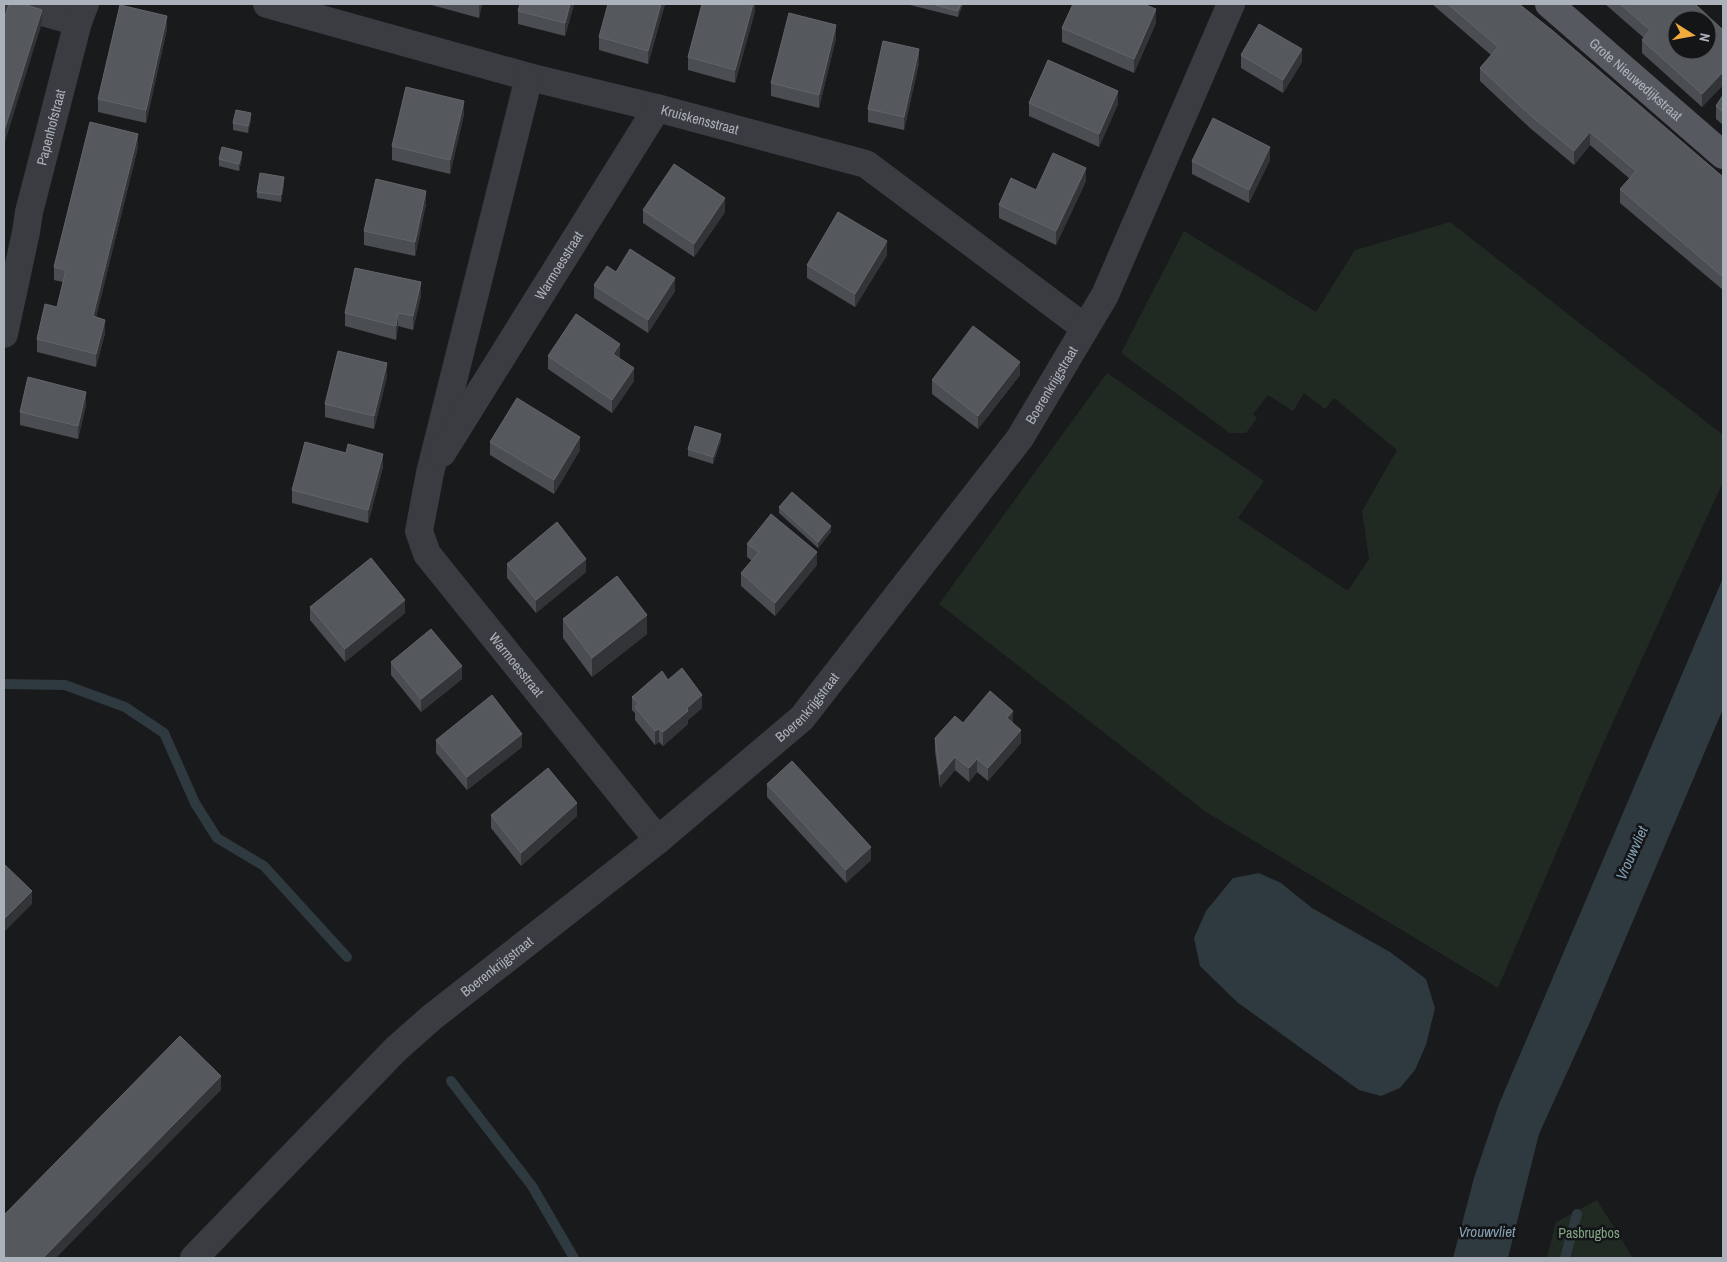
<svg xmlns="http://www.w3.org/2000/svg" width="1727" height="1262" viewBox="0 0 1727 1262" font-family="'Archivo Narrow',sans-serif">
	<rect width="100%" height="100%" fill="#191a1c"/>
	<!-- green -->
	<path fill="#212a22" d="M 1450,222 L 1723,435 L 1723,482 L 1602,746 L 1498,988 L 1206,812 L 939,604 L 1107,373 L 1264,481 L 1238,518 L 1348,591 L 1369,559 L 1362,511 L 1397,450 L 1334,398 L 1325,409 L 1304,393 L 1293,411 L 1268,395 L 1253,414 L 1257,418 L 1246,433 L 1230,433 L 1121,353 L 1184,231 L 1316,312 L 1355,250 Z
		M 1597,1200 L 1633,1258 L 1547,1258 L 1556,1222 Z"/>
	<!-- water -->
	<path fill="#2f3940" d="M 1723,578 L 1723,709 L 1590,1022 L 1539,1134 L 1508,1258 L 1453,1258 L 1474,1178 L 1499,1104 Z
		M 1259,873 L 1281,883 L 1312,908 L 1390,952 L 1426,979 L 1435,1008 L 1426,1045 L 1415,1070 L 1400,1088 L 1381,1096 L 1359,1090 L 1237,1002 L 1200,966 L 1194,938 L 1206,911 L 1233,878 Z"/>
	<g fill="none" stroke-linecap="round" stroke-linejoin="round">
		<!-- stream -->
		<path stroke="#2f3940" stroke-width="10" d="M 4,684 L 65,685 L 125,707 L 164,733 L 195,803 L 217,838 L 264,866 L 347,957
			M 451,1081 L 532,1186 L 574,1258
			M 1565,1258 L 1577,1214"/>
		<!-- minor -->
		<g stroke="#3a3c41" stroke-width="28">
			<path d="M 14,4 L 78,22"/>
			<path id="s1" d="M 267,4 L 529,77 L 657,108 L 866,164 L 1085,328"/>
			<path id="s2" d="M 529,77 L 430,473 L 419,531 L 427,554 L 658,840"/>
			<path id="s3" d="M 4,334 L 26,232 L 29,212 L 78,22 L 85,4"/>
			<path id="s4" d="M 442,453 L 657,108"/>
			<path id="s5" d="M 194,1258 L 396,1049 L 431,1018 L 658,840 L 802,718 L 1020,438 L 1105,295 L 1231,4"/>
		</g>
		<!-- major -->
		<path stroke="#575960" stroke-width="28" id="s6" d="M 1549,4 L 1723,155"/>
	</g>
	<!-- wall -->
	<path fill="#4a4d51" d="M 428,4 L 482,4 L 479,18 Z
		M 520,4 L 574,4 L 565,36 L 518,24 L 518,11 Z
		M 665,4 L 648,64 L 599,50 L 599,37 Z
		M 755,4 L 755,11 L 735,83 L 688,70 L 688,57 Z
		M 906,4 L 963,4 L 958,17 Z
		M 1432,4 L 1519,4 L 1723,177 L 1723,290 L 1620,203 L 1620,189 L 1630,179 L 1590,145 L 1574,165 L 1530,128 L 1480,81 L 1480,68 L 1491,55 Z
		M 1605,4 L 1695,4 L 1723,30 L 1723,85 L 1702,107 L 1642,53 L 1642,40 L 1644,38 Z
		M 1156,23 L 1134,73 L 1062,42 L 1062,28 Z
		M 167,29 L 146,123 L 98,112 L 98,99 Z
		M 836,38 L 819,108 L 771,96 L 771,83 Z
		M 1241,55 L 1302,62 L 1283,93 L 1241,68 Z
		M 919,63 L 904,130 L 868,122 L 868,109 Z
		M 1723,95 L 1723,125 L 1716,119 L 1716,106 Z
		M 1029,103 L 1118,104 L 1099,147 L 1029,116 Z
		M 464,114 L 450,174 L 392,160 L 392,146 Z
		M 251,120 L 248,133 L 233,130 L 233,123 Z
		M 138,147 L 96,317 L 105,333 L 96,367 L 37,352 L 37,339 L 57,307 L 63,282 L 54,280 L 54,267 Z
		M 242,158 L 239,171 L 219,166 L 219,159 Z
		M 1270,160 L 1249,203 L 1192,174 L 1192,161 Z
		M 1086,181 L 1056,245 L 999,218 L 999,205 L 1036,190 Z
		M 284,184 L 281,202 L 257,198 L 257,192 Z
		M 426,204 L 415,256 L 364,245 L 364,231 Z
		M 643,210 L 725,212 L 694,257 L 643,223 Z
		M 887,255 L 855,307 L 807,278 L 807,265 Z
		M 616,272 L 675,291 L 648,333 L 594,298 L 594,285 Z
		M 421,296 L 413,330 L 398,326 L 396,340 L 345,326 L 345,313 Z
		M 548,356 L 620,357 L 619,358 L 634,381 L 612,413 L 548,369 Z
		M 1020,375 L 978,429 L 932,394 L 932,380 Z
		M 387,376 L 374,429 L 325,417 L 325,404 Z
		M 86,405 L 78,439 L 20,425 L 20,412 Z
		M 721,440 L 713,464 L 688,456 L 688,449 Z
		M 490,442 L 580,450 L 554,494 L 490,455 Z
		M 346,453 L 383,467 L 368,523 L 292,503 L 292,490 Z
		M 779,507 L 831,532 L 818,548 L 779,513 Z
		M 747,544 L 817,565 L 775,616 L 741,586 L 741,573 L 752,561 L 747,557 Z
		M 507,564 L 586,572 L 536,613 L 507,578 Z
		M 310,607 L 405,613 L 345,662 L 310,620 Z
		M 563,619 L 647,634 L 592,677 L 563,638 Z
		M 391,662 L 462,679 L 421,712 L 391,675 Z
		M 668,680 L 702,708 L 688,720 L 688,724 L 663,746 L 659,742 L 655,745 L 635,720 L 635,713 L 632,710 L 632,697 Z
		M 1013,723 L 1021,743 L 988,781 L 977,772 L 969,782 L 955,770 L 940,788 L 935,751 L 935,738 Z
		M 436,740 L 522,747 L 467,790 L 436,753 Z
		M 767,784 L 871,860 L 846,883 L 767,797 Z
		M 491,815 L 577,816 L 521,866 L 491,828 Z"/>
	<!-- shaded-wall -->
	<path fill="#323437" d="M 479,4 L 482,4 L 479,18 Z
		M 570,4 L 574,4 L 565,36 L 565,23 Z
		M 661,4 L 665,4 L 648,64 L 648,51 Z
		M 753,4 L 755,4 L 755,11 L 735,83 L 735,70 Z
		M 961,4 L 963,4 L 958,17 L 958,11 Z
		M 1156,9 L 1156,23 L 1134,73 L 1134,59 Z
		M 42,10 L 42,23 L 4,145 L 4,131 Z
		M 167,16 L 167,29 L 146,123 L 146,110 Z
		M 836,25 L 836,38 L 819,108 L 819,95 Z
		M 919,49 L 919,63 L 904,130 L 904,117 Z
		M 1302,49 L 1302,62 L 1283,93 L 1283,80 Z
		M 1723,72 L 1723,85 L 1702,107 L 1702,94 Z
		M 1118,91 L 1118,104 L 1099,147 L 1099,134 Z
		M 464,101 L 464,114 L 450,174 L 450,160 Z
		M 251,113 L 251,120 L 248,133 L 248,126 Z
		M 1590,132 L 1590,145 L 1574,165 L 1574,151 Z
		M 138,134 L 138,147 L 93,329 L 93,316 Z
		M 1270,147 L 1270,160 L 1249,203 L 1249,190 Z
		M 242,152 L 242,158 L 239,171 L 239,164 Z
		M 1086,168 L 1086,181 L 1056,245 L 1056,231 Z
		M 284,177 L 284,184 L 281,202 L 281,195 Z
		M 426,191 L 426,204 L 415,256 L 415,242 Z
		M 725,198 L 725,212 L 694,257 L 694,244 Z
		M 887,241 L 887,255 L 855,307 L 855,294 Z
		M 675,278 L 675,291 L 648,333 L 648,320 Z
		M 421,282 L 421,296 L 413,330 L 413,316 Z
		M 398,313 L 398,326 L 396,340 L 396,326 Z
		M 105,320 L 105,333 L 96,367 L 96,354 Z
		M 620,344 L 620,357 L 613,367 L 613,354 Z
		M 1020,362 L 1020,375 L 978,429 L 978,416 Z
		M 387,363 L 387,376 L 374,429 L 374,416 Z
		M 634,368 L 634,381 L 612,413 L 612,400 Z
		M 86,392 L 86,405 L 78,439 L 78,426 Z
		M 721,434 L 721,440 L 713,464 L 713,457 Z
		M 580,437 L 580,450 L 554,494 L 554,480 Z
		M 383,454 L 383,467 L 368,523 L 368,510 Z
		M 831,526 L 831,532 L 818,548 L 818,542 Z
		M 817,552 L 817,565 L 775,616 L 775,603 Z
		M 586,559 L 586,572 L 536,613 L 536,600 Z
		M 405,600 L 405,613 L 345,662 L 345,649 Z
		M 647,615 L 647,634 L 592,677 L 592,658 Z
		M 462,666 L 462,679 L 421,712 L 421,699 Z
		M 702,695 L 702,708 L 688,720 L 688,724 L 663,746 L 663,732 L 687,708 Z
		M 1013,711 L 1013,724 L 1007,718 Z
		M 659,729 L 659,742 L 655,745 L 655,731 Z
		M 1021,730 L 1021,743 L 988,781 L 988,768 Z
		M 522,734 L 522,747 L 467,790 L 467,777 Z
		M 955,757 L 955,770 L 940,788 L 940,775 Z
		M 977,759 L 977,772 L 969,782 L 969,768 Z
		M 577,803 L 577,816 L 521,866 L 521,853 Z
		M 871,847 L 871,860 L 846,883 L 846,870 Z
		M 32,891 L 32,904 L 4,932 L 4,919 Z
		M 221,1076 L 221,1090 L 56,1258 L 43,1258 Z"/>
	<!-- building -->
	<path fill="#55585c" stroke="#62666b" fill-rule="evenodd" d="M 9,4 L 23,4 L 42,10 L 4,131 L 4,20 Z
		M 520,4 L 570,4 L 565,23 L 518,11 Z
		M 608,4 L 661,4 L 648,51 L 599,37 Z
		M 702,4 L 753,4 L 735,70 L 688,57 Z
		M 932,4 L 961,4 L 958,11 Z
		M 1073,4 L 1143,4 L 1156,9 L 1134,59 L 1062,28 Z
		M 1448,4 L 1519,4 L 1553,31 L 1723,177 L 1723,277 L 1620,189 L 1636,171 L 1590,132 L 1574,151 L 1530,115 L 1480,68 L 1498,47 Z
		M 1620,4 L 1695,4 L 1723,30 L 1723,72 L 1702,94 L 1642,40 L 1650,30 ZM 1677,20 L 1707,20 L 1707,50 L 1677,50 Z
		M 120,5 L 167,16 L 146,110 L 98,99 Z
		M 789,13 L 836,25 L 819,95 L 771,83 Z
		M 1259,24 L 1302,49 L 1283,80 L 1241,55 Z
		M 883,41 L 919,49 L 904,117 L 868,109 Z
		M 1048,60 L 1118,91 L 1099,134 L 1029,103 Z
		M 406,87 L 464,101 L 450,160 L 392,146 Z
		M 1723,95 L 1723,112 L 1716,106 Z
		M 236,110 L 251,113 L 248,126 L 233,123 Z
		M 1213,118 L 1270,147 L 1249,190 L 1192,161 Z
		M 90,122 L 138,134 L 93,316 L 105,320 L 96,354 L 37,339 L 45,304 L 57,307 L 66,270 L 54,267 Z
		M 222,147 L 242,152 L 239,164 L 219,159 Z
		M 1053,153 L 1086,168 L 1056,231 L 999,205 L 1011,178 L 1036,190 Z
		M 674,164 L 725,198 L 694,244 L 643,210 Z
		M 260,173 L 284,177 L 281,195 L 257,192 Z
		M 376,179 L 426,191 L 415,242 L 364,231 Z
		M 838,212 L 887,241 L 855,294 L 807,265 Z
		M 630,249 L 675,278 L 648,320 L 594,285 L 607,266 L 616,272 Z
		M 355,268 L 421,282 L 413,316 L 398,313 L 396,326 L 345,313 Z
		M 576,314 L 620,344 L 613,354 L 634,368 L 612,400 L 548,356 Z
		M 973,326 L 1020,362 L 978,416 L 932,380 Z
		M 338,351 L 387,363 L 374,416 L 325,404 Z
		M 28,377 L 86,392 L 78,426 L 20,412 Z
		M 517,398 L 580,437 L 554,480 L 490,442 Z
		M 695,426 L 721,434 L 713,457 L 688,449 Z
		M 305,442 L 346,453 L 348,444 L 383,454 L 368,510 L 292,490 Z
		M 792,492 L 831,526 L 818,542 L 779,507 Z
		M 771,514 L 817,552 L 775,603 L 741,573 L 759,552 L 747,544 Z
		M 557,522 L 586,559 L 536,600 L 507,564 Z
		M 371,558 L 405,600 L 345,649 L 310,607 Z
		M 617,576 L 647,615 L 592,658 L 563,619 Z
		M 431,629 L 462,666 L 421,699 L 391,662 Z
		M 682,668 L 702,695 L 687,708 L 688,711 L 663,732 L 659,729 L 655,731 L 635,707 L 639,704 L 632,697 L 662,671 L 668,680 Z
		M 990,691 L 1013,711 L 1007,718 L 1021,730 L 988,768 L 977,759 L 969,768 L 955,757 L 940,775 L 935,738 L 955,716 L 963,723 Z
		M 492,695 L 522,734 L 467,777 L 436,740 Z
		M 792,761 L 871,847 L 846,870 L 767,784 Z
		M 548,768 L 577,803 L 521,853 L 491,815 Z
		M 4,864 L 32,891 L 4,919 Z
		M 180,1036 L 221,1076 L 43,1258 L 4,1258 L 4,1215 Z"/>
	<g text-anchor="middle" stroke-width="5" stroke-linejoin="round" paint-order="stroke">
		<!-- street labels -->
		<g font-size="14" fill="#acb2bb" stroke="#141517">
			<text dy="5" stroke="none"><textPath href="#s6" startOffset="115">Grote Nieuwedijkstraat</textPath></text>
			<text dy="5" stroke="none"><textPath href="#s1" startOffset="448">Kruiskensstraat</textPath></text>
			<text dy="5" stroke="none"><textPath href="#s3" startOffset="212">Papenhofstraat</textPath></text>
			<text dy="5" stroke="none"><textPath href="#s4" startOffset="221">Warmoesstraat</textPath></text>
			<text dy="5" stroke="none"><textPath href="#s5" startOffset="1231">Boerenkrijgstraat</textPath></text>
			<text dy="5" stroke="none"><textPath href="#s2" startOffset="634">Warmoesstraat</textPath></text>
			<text dy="5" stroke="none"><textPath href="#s5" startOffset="826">Boerenkrijgstraat</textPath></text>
			<text dy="5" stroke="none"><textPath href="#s5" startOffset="421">Boerenkrijgstraat</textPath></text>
		</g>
		<!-- park labels -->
		<g font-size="14" fill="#84a584" stroke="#141517">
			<text x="1589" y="1238">Pasbrugbos</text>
		</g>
		<!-- water labels -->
		<g font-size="15" font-style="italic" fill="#84a1b5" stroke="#141517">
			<text transform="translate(1632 853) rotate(-66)" y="5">Vrouwvliet</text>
			<text x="1487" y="1237">Vrouwvliet</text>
		</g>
	</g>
	<!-- border -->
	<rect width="1727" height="1262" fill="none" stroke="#acb2bb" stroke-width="10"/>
	<!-- north arrow -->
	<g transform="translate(1692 35) rotate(101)"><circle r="24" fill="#141517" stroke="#515459"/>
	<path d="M0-4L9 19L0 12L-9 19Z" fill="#f0aa3d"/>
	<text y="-8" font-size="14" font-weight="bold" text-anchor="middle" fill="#acb2bb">N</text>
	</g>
</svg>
